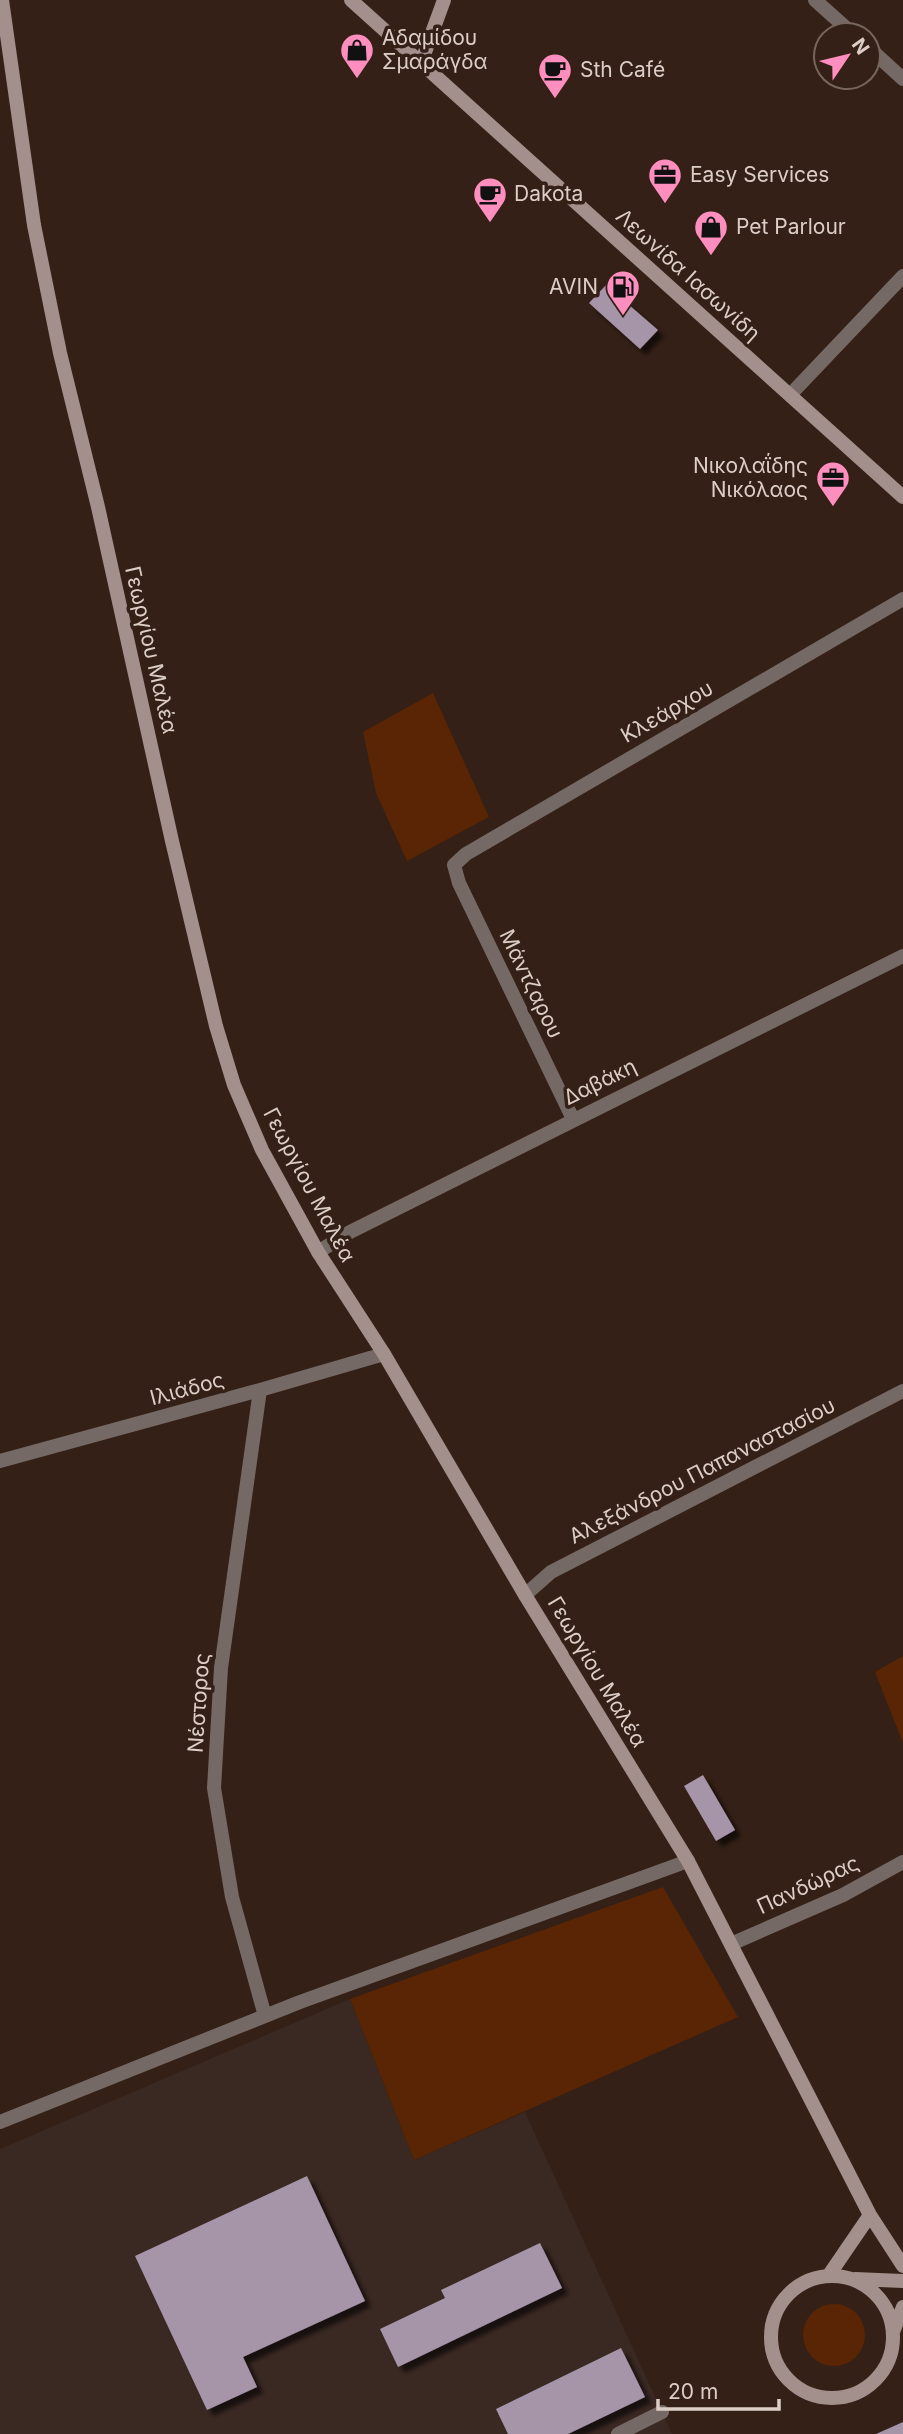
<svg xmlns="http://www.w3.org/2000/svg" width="903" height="2434" viewBox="0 0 903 2434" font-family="Inter,sans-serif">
	<defs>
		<filter id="shadow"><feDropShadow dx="6" dy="6" stdDeviation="2" flood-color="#0009"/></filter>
	</defs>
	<rect width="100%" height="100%" fill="#342016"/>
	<!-- industrial -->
	<path fill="#3a2822" d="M 350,1999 L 414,2160 L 525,2112 L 672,2434 L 0,2434 L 0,2149 Z"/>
	<!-- green -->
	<path fill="#592504" d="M 433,693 L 489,817 L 407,861 L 376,793 L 363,732 Z
		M 903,1656 L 903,1743 L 875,1672 Z
		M 663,1887 L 738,2017 L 414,2160 L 350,1999 Z
		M803 2335a31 31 0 1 1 62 0a31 31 0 1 1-62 0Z"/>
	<!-- building -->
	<path fill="#a694a8" filter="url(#shadow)" d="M 606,285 L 658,330 L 640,349 L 589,303 Z
		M 703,1775 L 735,1830 L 716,1841 L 684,1786 Z
		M 307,2176 L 365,2301 L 243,2357 L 257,2387 L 207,2410 L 135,2256 Z
		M 540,2243 L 562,2288 L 398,2367 L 380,2329 L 445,2298 L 441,2290 Z
		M 621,2348 L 645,2397 L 568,2434 L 508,2434 L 496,2409 Z
		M 903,2422 L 903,2434 L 876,2434 Z"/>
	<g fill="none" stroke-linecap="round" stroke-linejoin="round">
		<!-- lane -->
		<path stroke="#756966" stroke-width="14" d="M 618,2434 L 662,2412"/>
		<!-- street -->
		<path stroke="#756966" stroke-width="14" d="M 815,0 L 854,35
			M 868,47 L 903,79
			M 790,395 L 903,276
			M 573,1119 L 459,883 L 454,865 L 466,854 L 903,599
			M 318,1252 L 350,1232 L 903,956
			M 260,1390 L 221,1668 L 214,1788 L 232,1897 L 265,2016
			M 0,1461 L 260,1390 L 384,1354
			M 525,1595 L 551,1572 L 903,1391
			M 731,1944 L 843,1895 L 903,1862
			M 0,2122 L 300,2002 L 688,1861"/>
		<!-- secondary -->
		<path stroke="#a38f8b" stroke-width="14" d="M 2,0 L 34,225 L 60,353 L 98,507 L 172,841 L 216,1026 L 234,1085 L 262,1150 L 318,1252 L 384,1354 L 525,1595 L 688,1861 L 870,2215 L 903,2266
			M 351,0 L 903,497
			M 421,63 L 444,0
			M 829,2275 L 870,2215
			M771 2337a61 61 0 1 1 122 0a61 61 0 1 1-122 0Z
			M 855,2279 L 903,2281
			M 893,2332 L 903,2307"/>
	</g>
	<!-- icons -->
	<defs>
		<g id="shop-pin" transform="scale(1.75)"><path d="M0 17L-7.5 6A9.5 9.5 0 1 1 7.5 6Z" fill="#fe8ebd" stroke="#342016"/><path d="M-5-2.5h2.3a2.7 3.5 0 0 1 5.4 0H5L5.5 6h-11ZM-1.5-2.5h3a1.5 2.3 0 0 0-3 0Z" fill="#111"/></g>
		<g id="cafe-pin" transform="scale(1.75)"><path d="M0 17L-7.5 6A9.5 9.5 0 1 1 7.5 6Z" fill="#fe8ebd" stroke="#342016"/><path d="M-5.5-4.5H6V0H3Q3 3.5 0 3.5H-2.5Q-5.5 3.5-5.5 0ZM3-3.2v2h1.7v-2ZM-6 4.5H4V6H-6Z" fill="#111"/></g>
		<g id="office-pin" transform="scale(1.75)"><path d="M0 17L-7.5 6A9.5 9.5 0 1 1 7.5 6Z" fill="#fe8ebd" stroke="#342016"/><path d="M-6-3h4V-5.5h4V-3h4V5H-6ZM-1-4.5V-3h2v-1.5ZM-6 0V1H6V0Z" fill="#111"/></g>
		<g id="fuel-pin" transform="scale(1.75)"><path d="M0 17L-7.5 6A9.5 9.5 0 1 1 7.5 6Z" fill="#fe8ebd" stroke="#342016"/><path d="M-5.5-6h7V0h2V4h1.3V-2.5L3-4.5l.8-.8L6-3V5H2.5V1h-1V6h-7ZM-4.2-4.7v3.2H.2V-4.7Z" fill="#111"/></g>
	</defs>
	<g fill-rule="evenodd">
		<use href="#shop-pin" x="357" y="50"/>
		<use href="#cafe-pin" x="555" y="70"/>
		<use href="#office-pin" x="665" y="175"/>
		<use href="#cafe-pin" x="490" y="194"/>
		<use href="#shop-pin" x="711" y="227"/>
		<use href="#fuel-pin" x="623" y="287"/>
		<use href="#office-pin" x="833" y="478"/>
	</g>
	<g text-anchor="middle" stroke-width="7" stroke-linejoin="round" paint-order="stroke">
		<!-- poi labels -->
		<g font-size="21" fill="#dccec7" stroke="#342016" text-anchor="start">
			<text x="382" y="45">Αδαμίδου<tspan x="382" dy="24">Σμαράγδα</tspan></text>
			<text x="580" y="77">Sth Café</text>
			<text x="690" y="182">Easy Services</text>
			<text x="514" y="201">Dakota</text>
			<text x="736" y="234">Pet Parlour</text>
			<text x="598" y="294" text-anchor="end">AVIN</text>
			<text x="808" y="473" text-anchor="end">Νικολαΐδης<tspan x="808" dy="24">Νικόλαος</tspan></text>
		</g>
		<!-- street labels -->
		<g font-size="21" fill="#dccec7" stroke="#342016">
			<text transform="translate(688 275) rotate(42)" y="7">Λεωνίδα Ιασωνίδη</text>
			<text transform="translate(151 650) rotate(77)" y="7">Γεωργίου Μαλέα</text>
			<text transform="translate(667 712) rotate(-30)" y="7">Κλεάρχου</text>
			<text transform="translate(531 984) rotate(64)" y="7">Μάντζαρου</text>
			<text transform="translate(600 1082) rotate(-26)" y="7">Δαβάκη</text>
			<text transform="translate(309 1185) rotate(62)" y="7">Γεωργίου Μαλέα</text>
			<text transform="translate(187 1389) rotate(-15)" y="7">Ιλιάδος</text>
			<text transform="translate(702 1471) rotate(-27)" y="7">Αλεξάνδρου Παπαναστασίου</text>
			<text transform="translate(597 1672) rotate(59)" y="7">Γεωργίου Μαλέα</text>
			<text transform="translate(199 1703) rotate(-86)" y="7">Νέστορος</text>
			<text transform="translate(808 1885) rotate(-25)" y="7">Πανδώρας</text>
		</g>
	</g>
	<!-- north arrow -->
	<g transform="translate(847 56) rotate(55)"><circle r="33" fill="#342016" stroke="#77665d" stroke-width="2"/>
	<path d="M0-5L12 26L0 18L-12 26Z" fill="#fe8ebd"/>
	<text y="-10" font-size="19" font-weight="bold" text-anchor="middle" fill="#dccec7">N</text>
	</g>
	<!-- scale -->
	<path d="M658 2399v10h121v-10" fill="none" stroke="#dccec7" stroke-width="3.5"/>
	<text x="668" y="2399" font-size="21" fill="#dccec7" stroke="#342016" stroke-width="5" paint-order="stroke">20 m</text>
</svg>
